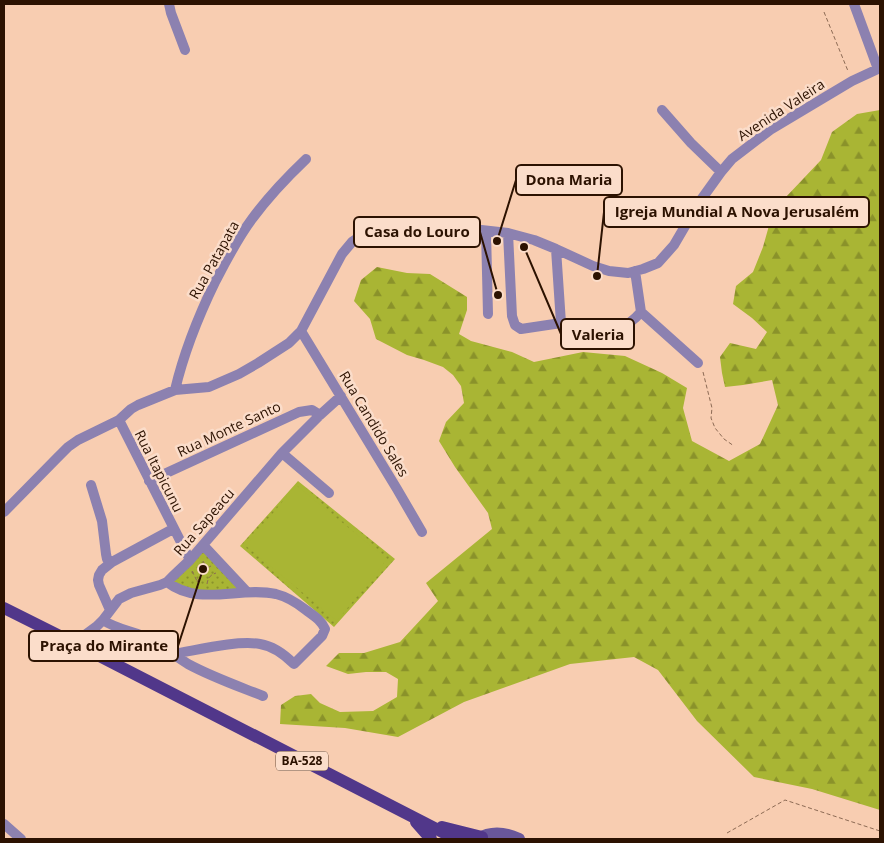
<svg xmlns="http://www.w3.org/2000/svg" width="884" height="843" viewBox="0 0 884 843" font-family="'Open Sans',sans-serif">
	<defs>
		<pattern id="green-dots" width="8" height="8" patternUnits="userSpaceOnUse" patternTransform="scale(1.25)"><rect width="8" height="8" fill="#a9b534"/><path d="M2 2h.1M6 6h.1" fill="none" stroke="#8a922a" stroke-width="1.8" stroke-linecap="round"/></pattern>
		<pattern id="forest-firs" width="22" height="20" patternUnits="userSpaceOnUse" patternTransform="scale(1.25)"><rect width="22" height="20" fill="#a9b534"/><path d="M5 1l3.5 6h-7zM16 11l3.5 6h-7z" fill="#8a922a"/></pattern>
	</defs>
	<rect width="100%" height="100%" fill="#f8cdb1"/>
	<!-- green -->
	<path fill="url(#green-dots)" d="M 298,481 L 395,559 L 334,627 L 240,546 Z
		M 203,547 L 244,591 L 207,593 L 170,582 Z"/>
	<!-- forest -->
	<path fill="url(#forest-firs)" d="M 880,110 L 880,810 L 812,789 L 754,777 L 697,721 L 658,670 L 634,657 L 570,664 L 464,702 L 398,737 L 345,728 L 280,724 L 281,705 L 295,696 L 311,694 L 320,703 L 340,712 L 373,711 L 397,697 L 398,679 L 386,672 L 366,672 L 348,674 L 326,666 L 339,653 L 364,653 L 400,642 L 438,601 L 426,583 L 492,529 L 488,513 L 455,467 L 439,441 L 446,422 L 464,403 L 461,386 L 453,375 L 443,367 L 424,360 L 407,355 L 376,339 L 370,319 L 354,301 L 361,280 L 377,267 L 407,273 L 430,274 L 467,297 L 467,310 L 459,334 L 471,341 L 512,352 L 534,362 L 583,352 L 625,356 L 662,373 L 687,388 L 683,408 L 692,441 L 729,461 L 760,444 L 778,405 L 772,380 L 743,385 L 725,387 L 722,373 L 720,357 L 730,343 L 756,349 L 767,332 L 752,318 L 733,304 L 736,286 L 753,272 L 763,247 L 770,222 L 785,198 L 821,160 L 832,132 L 857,114 Z"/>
	<!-- pitch -->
	<path fill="#a9b534" d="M 296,485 L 387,559 L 337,621 L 246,546 Z"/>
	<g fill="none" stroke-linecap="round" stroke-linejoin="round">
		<!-- path -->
		<path stroke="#8c6a54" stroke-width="1" stroke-dasharray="4 2.5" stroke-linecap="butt" d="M 824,12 L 848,71
			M 703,372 L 712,408 L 711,418 L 715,428 L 724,439 L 734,446
			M 203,561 L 207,568
			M 192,571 L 197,581
			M 197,582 L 205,569 L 211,566
			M 207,584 C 208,578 210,575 216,573
			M 727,833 L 785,800 L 880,831"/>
		<!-- minor -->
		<path stroke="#8c81b0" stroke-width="10" d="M 169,4 L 171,13 L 185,50
			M 854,4 L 878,69
			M 662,110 L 691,143 L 721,172
			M 486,231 L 488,314
			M 508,233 L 512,316 L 515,325 L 521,329 L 561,323 L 619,328 C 628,325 635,319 641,312
			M 556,249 L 561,323
			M 635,271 L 641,312
			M 641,312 L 698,363
			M 301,331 L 397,489 L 422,532
			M 175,390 C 184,352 198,317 215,282 C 226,261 237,239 252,219 C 268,197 286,178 306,159
			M 119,420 L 190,560
			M 282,453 L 329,493
			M 149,481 L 299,412 L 312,410 L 320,415
			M 91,485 L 102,521 L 106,554 L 107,559 L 112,562
			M 4,512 L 57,458 L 68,447 L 78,440 L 119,420 L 131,409 L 138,405 L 175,390 L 209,387 L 239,374 L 258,363 L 289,343 L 301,331 L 342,254 L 352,242 L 371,229 L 381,225 L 390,224 L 437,225 L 508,233 L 534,240 L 556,249 L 593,266 L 609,271 L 628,273 L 643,269 L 658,263 L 674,245 L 698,204 L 721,172 L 732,159 L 770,130 L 852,81 L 880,68
			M 203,545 L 247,592
			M 167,582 C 199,607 240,586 276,594 C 288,597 297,603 306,610 C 314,616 321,620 325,629 L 322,636 L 294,664 C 285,655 273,646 260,644 C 237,640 198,650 174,654
			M 110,610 L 99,585 L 98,580 L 99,575 L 102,570 L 112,562 L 173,529
			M 103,620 C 117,630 135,631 150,639 C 163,646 175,656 188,664 C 212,677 238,686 263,696
			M 74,643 L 97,626 L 103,620 L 119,599 L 131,593 L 160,585 L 167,582 L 172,577 L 190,560 L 282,453 L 320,415 L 341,396
			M 4,824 L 21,839"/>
		<!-- secondary -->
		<path stroke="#69579b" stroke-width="12" d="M 478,839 C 491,831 506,833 519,839"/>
		<!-- primary -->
		<path stroke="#51378a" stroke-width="12" d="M 4,608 L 74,643 L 456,839
			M 416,822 L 431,839
			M 442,827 L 482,837"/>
	</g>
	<g text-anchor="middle" stroke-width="5" stroke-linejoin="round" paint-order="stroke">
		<!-- shield labels -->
		<rect fill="#fbddca" stroke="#6a4f3d" stroke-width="1" x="276" y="751.5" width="52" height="19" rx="4"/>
		<g font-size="12" font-weight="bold" fill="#2c1201">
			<text x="302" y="765">BA-528</text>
		</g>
		<!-- street labels -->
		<g font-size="14" fill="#2c1201" stroke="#fbddca">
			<text transform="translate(781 110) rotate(-33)" y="5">Avenida Valeira</text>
			<text transform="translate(214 260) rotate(-61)" y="5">Rua Patapata</text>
			<text transform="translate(374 424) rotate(59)" y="5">Rua Candido Sales</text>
			<text transform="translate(229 429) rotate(-25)" y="5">Rua Monte Santo</text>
			<text transform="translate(159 471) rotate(63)" y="5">Rua Itapicunu</text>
			<text transform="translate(204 522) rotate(-49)" y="5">Rua Sapeacu</text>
		</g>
	</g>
	<!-- callouts -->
	<path fill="none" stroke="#2c1201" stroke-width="2" d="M497 241L516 180M597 276L604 212M498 295L480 232M524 247L561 334M203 569L178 646"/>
	<g fill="#2c1201" stroke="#fbddca" stroke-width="2">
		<circle cx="497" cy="241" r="5"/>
		<circle cx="597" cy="276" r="5"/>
		<circle cx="498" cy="295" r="5"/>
		<circle cx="524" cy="247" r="5"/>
		<circle cx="203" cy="569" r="5"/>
	</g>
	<g fill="#fbddca" stroke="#2c1201" stroke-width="2">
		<rect x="516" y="165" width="106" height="30" rx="5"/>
		<rect x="604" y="197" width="265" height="30" rx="5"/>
		<rect x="354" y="217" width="126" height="30" rx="5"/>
		<rect x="561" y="319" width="73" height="30" rx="5"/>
		<rect x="29" y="631" width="149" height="30" rx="5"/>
	</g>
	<g font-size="15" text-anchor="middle" font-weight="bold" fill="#2c1201">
		<text x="569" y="185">Dona Maria</text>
		<text x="737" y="217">Igreja Mundial A Nova Jerusalém</text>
		<text x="417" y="237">Casa do Louro</text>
		<text x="598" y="340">Valeria</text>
		<text x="104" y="651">Praça do Mirante</text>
	</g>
	<!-- border -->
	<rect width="884" height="843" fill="none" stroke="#2c1201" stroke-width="10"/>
</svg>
